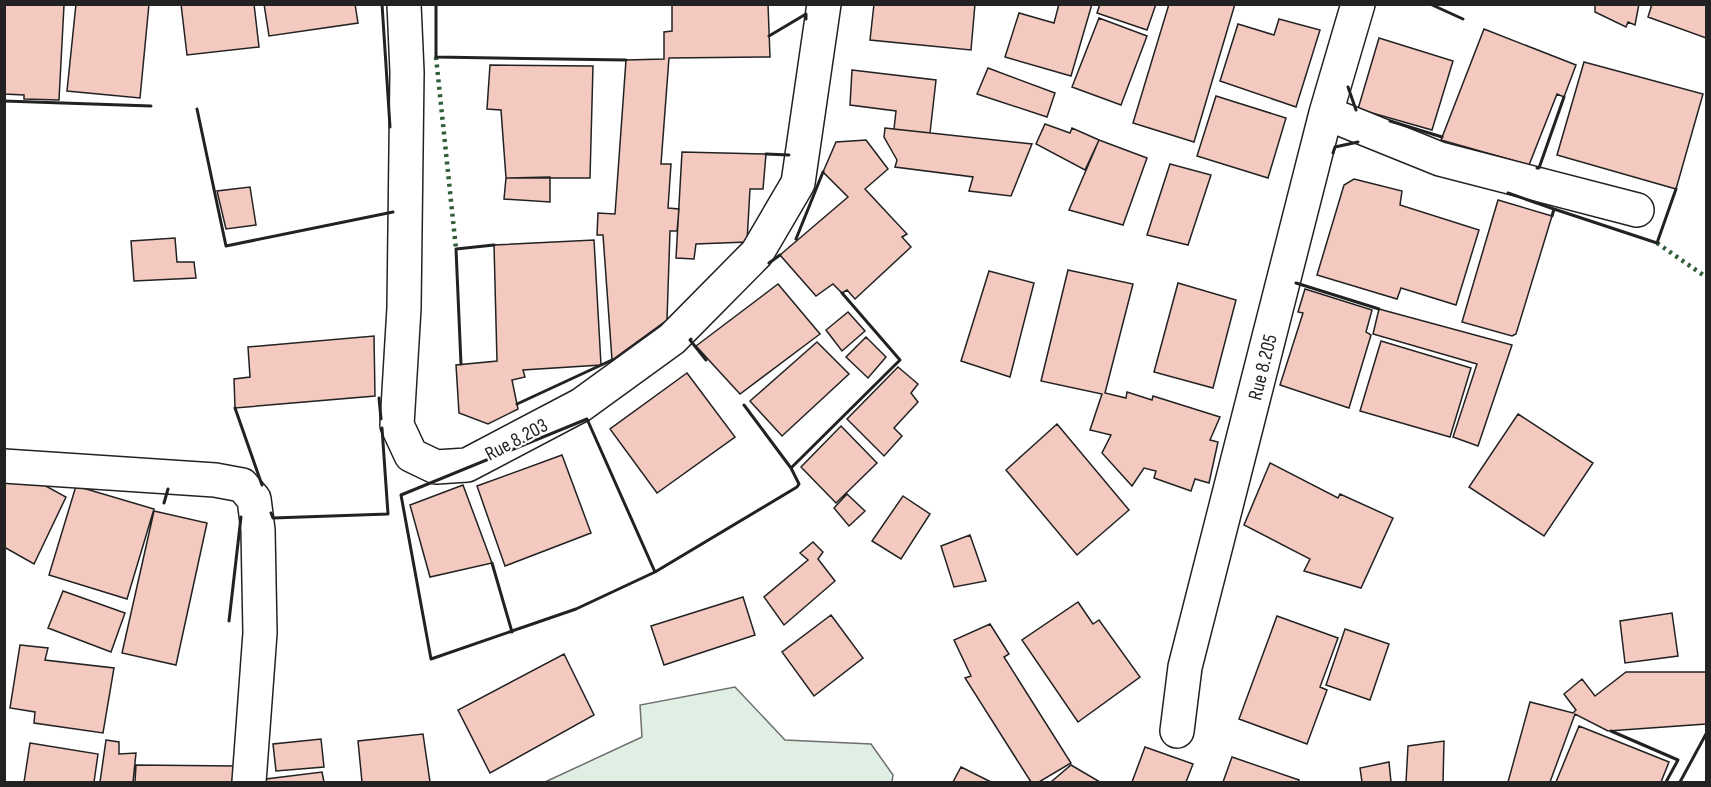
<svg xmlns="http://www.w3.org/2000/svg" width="1711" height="787" viewBox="0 0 1711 787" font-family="'Sofia Sans Condensed',sans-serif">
	<rect width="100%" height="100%" fill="#fff"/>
	<!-- green -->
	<path fill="#e0efe3" stroke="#6f6f6f" stroke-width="1.5" d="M 735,687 L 785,740 L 871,744 L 893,775 L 892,782 L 545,782 L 642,737 L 640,705 Z"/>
	<!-- building -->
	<path fill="#f3c9c0" stroke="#222" stroke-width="1.5" d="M 4,4 L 64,5 L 59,100 L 24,99 L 24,95 L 4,94 Z
		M 76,4 L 149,4 L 140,98 L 67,91 Z
		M 181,4 L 254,4 L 259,47 L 187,55 Z
		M 264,4 L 355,4 L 358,23 L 269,36 Z
		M 672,4 L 768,4 L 770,57 L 669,58 L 661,164 L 671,164 L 668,208 L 679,209 L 677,231 L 670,231 L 667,320 L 612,360 L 603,235 L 597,235 L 598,213 L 615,214 L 626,60 L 664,59 L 664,32 L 672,31 Z
		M 874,4 L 975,4 L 971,50 L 870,40 Z
		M 1059,4 L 1092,4 L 1071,76 L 1005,57 L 1019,13 L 1054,23 Z
		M 1100,4 L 1156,4 L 1147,30 L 1097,13 Z
		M 1169,4 L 1235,4 L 1194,142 L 1133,123 Z
		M 1595,4 L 1639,4 L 1635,25 L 1628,22 L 1626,27 L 1595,12 Z
		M 1652,4 L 1706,4 L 1706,38 L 1648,17 Z
		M 1099,18 L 1147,36 L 1121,105 L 1072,87 Z
		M 1279,19 L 1320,30 L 1296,107 L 1220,81 L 1238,24 L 1274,35 Z
		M 1484,29 L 1576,65 L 1564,97 L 1557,94 L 1529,165 L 1441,140 Z
		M 1379,38 L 1453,61 L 1432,130 L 1358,109 Z
		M 1584,62 L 1703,94 L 1676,189 L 1557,155 Z
		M 490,65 L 593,66 L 590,178 L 506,178 L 501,110 L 487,109 Z
		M 988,68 L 1055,93 L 1047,117 L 977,94 Z
		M 852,70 L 936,80 L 930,133 L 894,129 L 896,111 L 850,105 Z
		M 1216,96 L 1286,118 L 1268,178 L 1197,156 Z
		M 1045,124 L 1070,133 L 1072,128 L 1099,140 L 1085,170 L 1036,144 Z
		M 885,128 L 894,129 L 1032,144 L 1011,196 L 969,191 L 973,177 L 895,167 L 897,160 L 884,137 Z
		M 866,140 L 888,169 L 865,189 L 907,234 L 902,237 L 911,247 L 855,299 L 847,290 L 842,293 L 833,284 L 816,296 L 780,255 L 848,197 L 823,172 L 836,142 Z
		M 1099,140 L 1147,158 L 1123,225 L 1069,210 Z
		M 682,152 L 766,154 L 763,189 L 750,189 L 747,242 L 696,244 L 694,259 L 676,258 Z
		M 1170,164 L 1211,175 L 1188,245 L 1147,235 Z
		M 550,177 L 550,202 L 504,199 L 506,178 Z
		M 1354,179 L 1402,191 L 1400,205 L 1479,230 L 1456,305 L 1401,288 L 1397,299 L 1317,275 L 1344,185 Z
		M 250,187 L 256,225 L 226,229 L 217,191 Z
		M 1498,200 L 1552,216 L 1516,334 L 1512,336 L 1462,322 Z
		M 175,238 L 177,262 L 194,262 L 196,278 L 134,281 L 131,241 Z
		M 594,240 L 601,365 L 523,370 L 525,377 L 512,380 L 518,409 L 488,424 L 459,413 L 456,365 L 497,361 L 494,245 Z
		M 1068,270 L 1133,284 L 1105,393 L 1126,398 L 1127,392 L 1152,400 L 1153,396 L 1220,417 L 1210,440 L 1218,442 L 1209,483 L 1195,479 L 1191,491 L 1154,478 L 1156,471 L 1144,468 L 1132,486 L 1102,453 L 1111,435 L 1090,430 L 1102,394 L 1041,381 Z
		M 989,271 L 1034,283 L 1010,377 L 961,361 Z
		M 1178,283 L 1236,300 L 1213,388 L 1154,372 Z
		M 778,284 L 820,334 L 740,394 L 696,346 Z
		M 1305,289 L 1372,310 L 1366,332 L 1371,335 L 1349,408 L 1280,385 L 1303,313 L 1298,312 Z
		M 1379,309 L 1512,345 L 1478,446 L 1453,437 L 1477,364 L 1373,334 Z
		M 848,312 L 865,331 L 842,351 L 826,330 Z
		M 374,336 L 375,396 L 235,408 L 234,379 L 250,377 L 248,347 Z
		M 866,337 L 886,357 L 868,378 L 846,357 Z
		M 1381,341 L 1471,368 L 1450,437 L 1360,411 Z
		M 817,342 L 849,374 L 782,436 L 750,401 Z
		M 898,367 L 918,384 L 911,393 L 918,402 L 894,428 L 902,436 L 884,456 L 847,419 Z
		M 687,373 L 735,437 L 657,493 L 610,429 Z
		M 1518,414 L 1593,463 L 1544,536 L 1469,487 Z
		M 1057,424 L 1129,510 L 1077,555 L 1006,470 Z
		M 841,426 L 877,463 L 836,503 L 801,467 Z
		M 562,455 L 591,533 L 505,566 L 477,486 Z
		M 1270,463 L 1338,498 L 1340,494 L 1393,518 L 1361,588 L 1304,571 L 1310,559 L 1244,525 Z
		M 11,467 L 66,497 L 34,564 L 4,547 L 4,478 Z
		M 463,485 L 492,563 L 430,577 L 410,505 Z
		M 76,486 L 154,509 L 127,599 L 49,575 Z
		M 847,494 L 865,511 L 849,526 L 834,508 Z
		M 903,496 L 930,514 L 901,559 L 872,541 Z
		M 154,511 L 207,523 L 176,665 L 122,653 Z
		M 970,535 L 986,581 L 954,587 L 941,546 Z
		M 813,542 L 823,552 L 818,559 L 835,581 L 784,625 L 764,597 L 808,560 L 800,553 Z
		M 63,591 L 125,613 L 111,652 L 48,628 Z
		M 743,597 L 755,635 L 664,665 L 651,626 Z
		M 1078,602 L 1093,624 L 1099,620 L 1140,677 L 1078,722 L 1022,640 Z
		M 1672,613 L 1678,656 L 1625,663 L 1620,621 Z
		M 831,615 L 863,658 L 814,696 L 782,652 Z
		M 1277,616 L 1338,638 L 1320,687 L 1327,690 L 1307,744 L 1239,719 Z
		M 990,624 L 1009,654 L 1004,657 L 1071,763 L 1039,782 L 1031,782 L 965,678 L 971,676 L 954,640 Z
		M 1345,629 L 1389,644 L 1370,700 L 1326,685 Z
		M 20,645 L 48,648 L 45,660 L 114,668 L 103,733 L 34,723 L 35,712 L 10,708 Z
		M 564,654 L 594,715 L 490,773 L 458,710 Z
		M 1626,672 L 1706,672 L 1706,724 L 1608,731 L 1575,714 L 1550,782 L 1508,782 L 1530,702 L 1573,713 L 1576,710 L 1564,694 L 1582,679 L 1595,696 Z
		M 1579,726 L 1669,762 L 1661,782 L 1556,782 Z
		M 423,734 L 430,782 L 362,782 L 358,741 Z
		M 321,739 L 324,767 L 276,771 L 273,744 Z
		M 106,740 L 119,742 L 119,754 L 136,753 L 133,782 L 100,782 Z
		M 1444,741 L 1443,782 L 1406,782 L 1408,746 Z
		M 30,743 L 98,754 L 94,782 L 24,782 Z
		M 1145,747 L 1193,764 L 1186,782 L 1132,782 Z
		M 1232,757 L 1299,780 L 1298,782 L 1223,782 Z
		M 1389,762 L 1391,782 L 1362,782 L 1360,768 Z
		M 136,765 L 237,766 L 237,782 L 135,782 Z
		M 1071,765 L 1100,782 L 1051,782 Z
		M 961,767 L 991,782 L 953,782 Z
		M 322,772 L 324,782 L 266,782 L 266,779 Z"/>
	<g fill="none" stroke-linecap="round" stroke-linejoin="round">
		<!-- minor casing -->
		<g stroke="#222" stroke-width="36">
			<path id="minor" d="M 404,4 L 407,72 L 404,308 L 397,425 L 411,455 L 436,467 L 467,465 L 581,405 L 672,339 L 757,253 L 798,183 L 824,4
				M 1326,113 L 1440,159 L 1637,210
				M 4,466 L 215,480 L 242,485 L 254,499 L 258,530 L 260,633 L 249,782
				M 1177,731 L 1185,667 L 1326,113 L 1358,4"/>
		</g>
		<!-- minor -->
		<use href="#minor" stroke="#fff" stroke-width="33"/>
		<!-- hedge -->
		<path stroke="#2f5e38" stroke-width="4.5" stroke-dasharray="3 4.5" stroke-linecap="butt" d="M 436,57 L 456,249
			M 1657,243 L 1706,277"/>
		<!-- wall -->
		<path stroke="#222" stroke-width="3" d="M 382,4 L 390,127
			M 436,4 L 436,57 L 626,60
			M 1430,4 L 1463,19
			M 769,36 L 806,14 L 806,19
			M 1348,87 L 1356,110
			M 4,101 L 151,106
			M 197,109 L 226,246 L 393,212
			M 1390,121 L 1442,137
			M 1333,153 L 1335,147 L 1358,142
			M 766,154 L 789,155
			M 1537,168 L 1539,168 L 1564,97
			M 1508,193 L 1554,209 L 1552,216
			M 1554,209 L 1657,243 L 1676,189
			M 796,239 L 823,172
			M 769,263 L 780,255
			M 1296,283 L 1379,309
			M 691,339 L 690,340 L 706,360
			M 461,364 L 456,249 L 494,245
			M 379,398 L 381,419
			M 517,404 L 612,360
			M 744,405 L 791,468 L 900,360 L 842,293
			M 235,408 L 262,485
			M 587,419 L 655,572 L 576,609 L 431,659 L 401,495 Z
			M 164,503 L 168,489
			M 271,513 L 273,518 L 388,514 L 382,428
			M 492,563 L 512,632
			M 655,572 L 797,487 L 799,484 L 791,468
			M 229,621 L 241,517
			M 1611,731 L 1678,760 L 1666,782
			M 1680,782 L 1706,734"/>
	</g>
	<g text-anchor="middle" stroke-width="4.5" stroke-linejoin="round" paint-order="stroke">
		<!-- street labels -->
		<g font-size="20" fill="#222" stroke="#fff">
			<text transform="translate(1262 367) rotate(-76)" y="7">Rue 8.205</text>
			<text transform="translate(516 439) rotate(-28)" y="7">Rue 8.203</text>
		</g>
	</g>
	<!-- border -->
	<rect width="1711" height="787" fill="none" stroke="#222222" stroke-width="12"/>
</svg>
